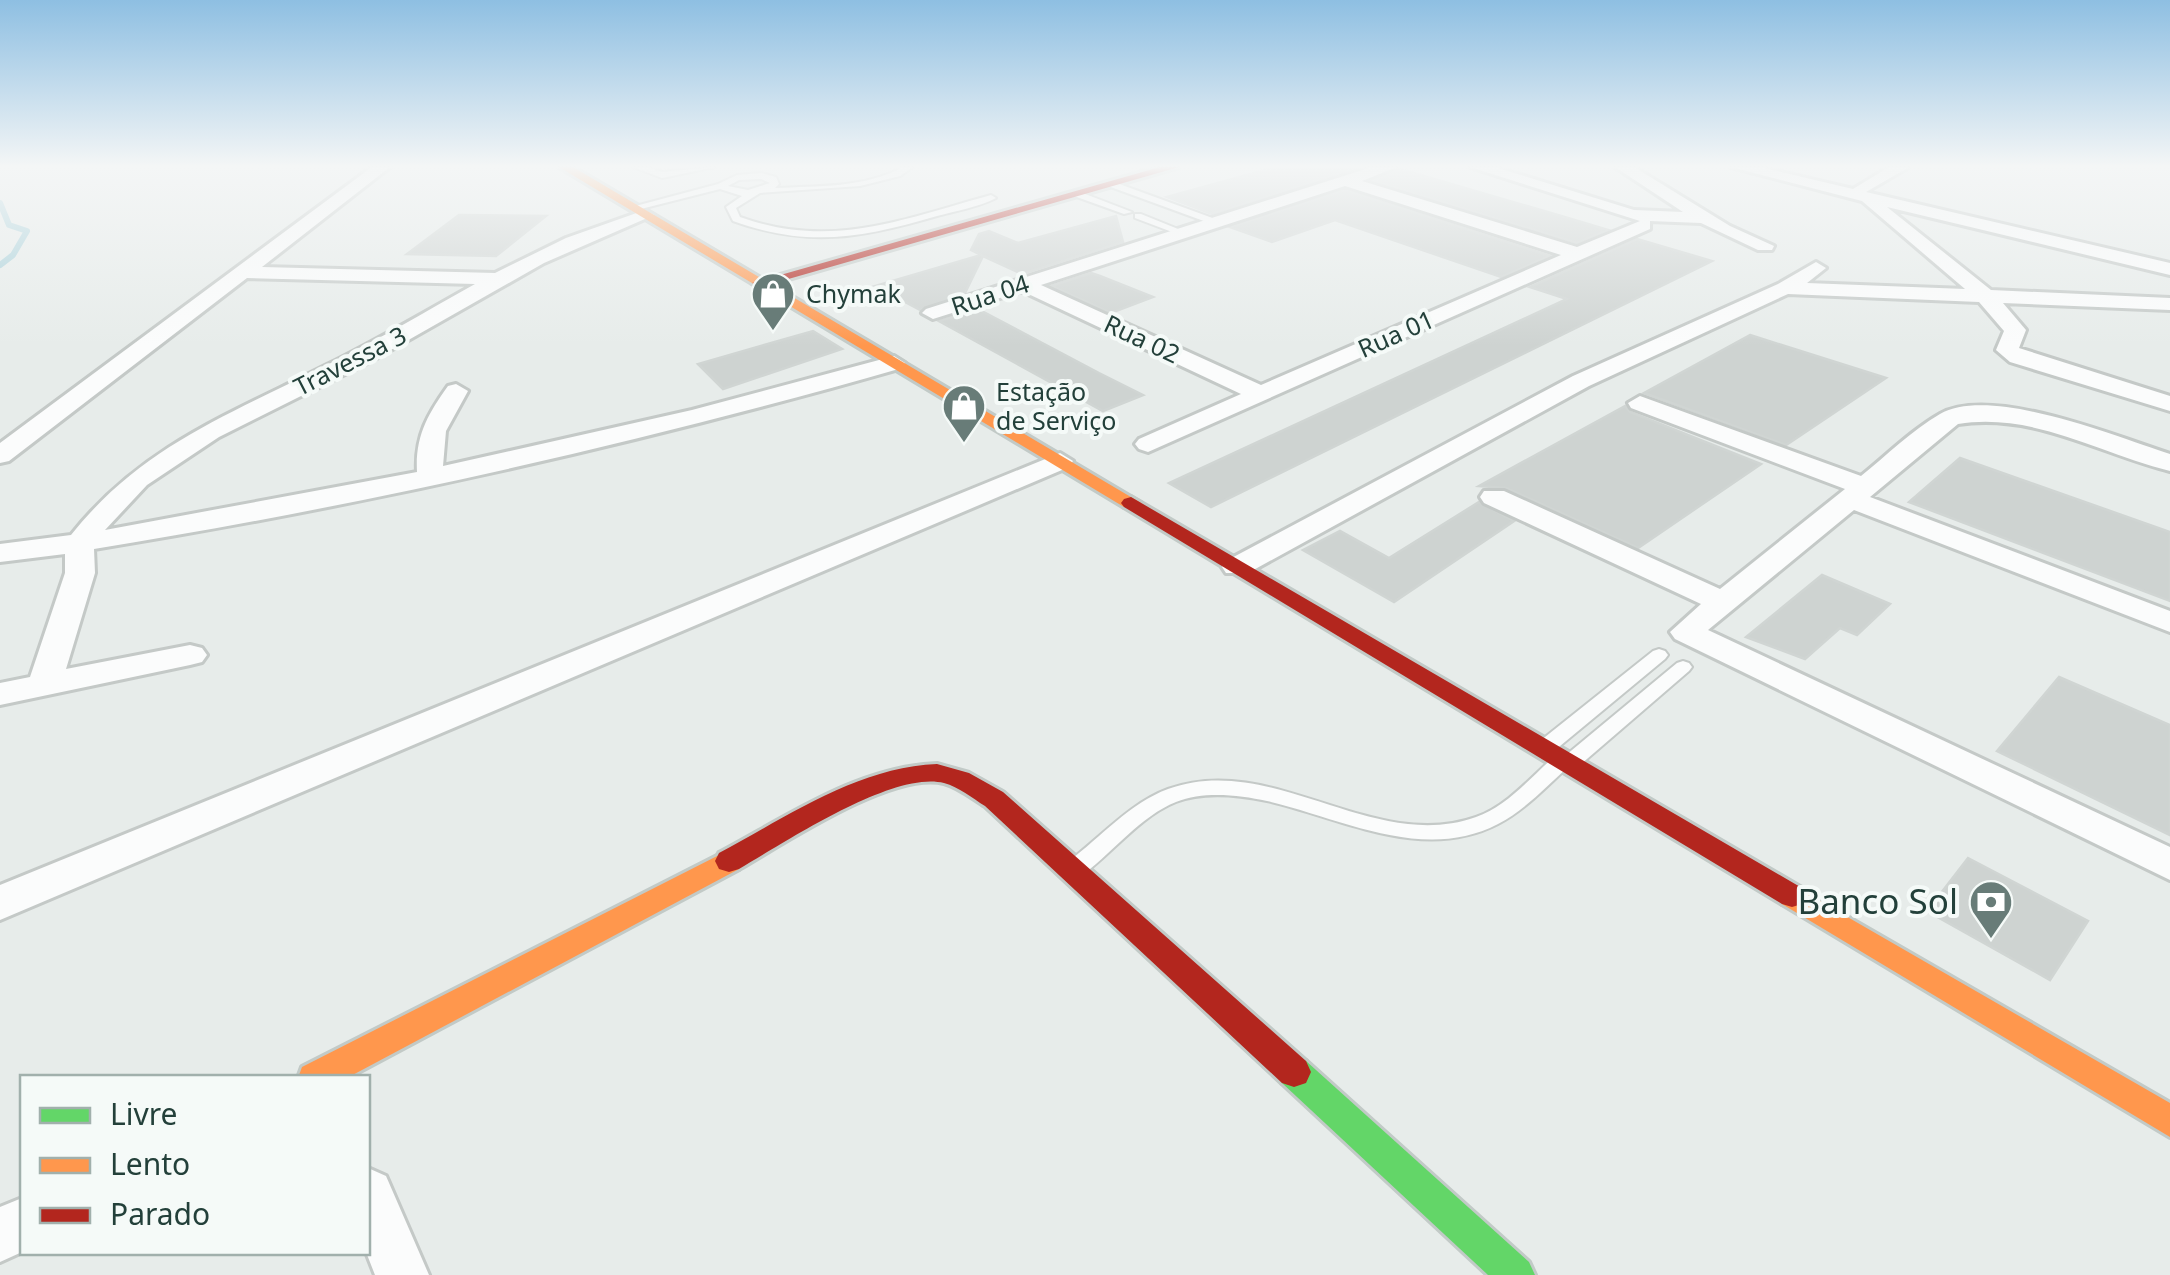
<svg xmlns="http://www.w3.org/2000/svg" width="2170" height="1275" viewBox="0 0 2170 1275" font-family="'Noto Sans',sans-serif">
	<rect width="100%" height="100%" fill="#e7ecea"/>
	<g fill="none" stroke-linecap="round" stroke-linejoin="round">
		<!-- stream -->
		<path stroke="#a8d0d9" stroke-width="6" d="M 0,203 L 9,225 L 27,231 L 13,255 L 0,265"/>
	</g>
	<!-- building -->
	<path fill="#ced3d1" stroke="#d0d5d3" stroke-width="2.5" d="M 1276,167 L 1360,167 L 1212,214 L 1167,197 Z
		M 1400,169 L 1568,218 L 1608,230 L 1577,243 L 1373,181 Z
		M 1345,190 L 1550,256 L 1501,277 L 1335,220 L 1272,242 L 1230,227 Z
		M 459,215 L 546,216 L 496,256 L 407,254 Z
		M 1116,216 L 1123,242 L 1022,274 L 983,256 L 965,293 L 920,310 L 875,286 L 981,255 L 971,250 L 979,234 L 989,231 L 1018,243 Z
		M 1637,239 L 1712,261 L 1211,507 L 1169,483 L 1567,299 L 1530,287 Z
		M 1091,273 L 1100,276 L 1153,297 L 1111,313 L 1051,286 Z
		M 978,309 L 1099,373 L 1143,395 L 1103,411 L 939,321 Z
		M 813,331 L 842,349 L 723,389 L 698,364 Z
		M 1750,335 L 1886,378 L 1786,445 L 1644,393 Z
		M 1625,406 L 1630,412 L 1761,464 L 1638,548 L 1506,488 L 1479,486 Z
		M 1960,458 L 2170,532 L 2170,601 L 1909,502 Z
		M 1479,502 L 1514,521 L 1394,602 L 1303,550 L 1340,531 L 1389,558 Z
		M 1822,575 L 1890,604 L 1857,635 L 1840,628 L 1805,659 L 1746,637 Z
		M 2059,677 L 2170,725 L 2170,835 L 1997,751 Z
		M 1968,858 L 2088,921 L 2050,980 L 1927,911 Z"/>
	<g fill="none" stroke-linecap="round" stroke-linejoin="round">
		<!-- lane casing -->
		<g stroke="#c4c9c7" stroke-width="4">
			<path id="lane" d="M 633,167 L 646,167 L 662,172 L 715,167 L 662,178 Z
				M 903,167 L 913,167 L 900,176 L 860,186 L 760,193 L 736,208 L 740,217 C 831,250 903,219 991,195 L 996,198 C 979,207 956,211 937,216 C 862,238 808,248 733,221 L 726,207 L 742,196 L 720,189 L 633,211 L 628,208 L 718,184 L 737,175 L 761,173 L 776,177 L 779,184 L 775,188 C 816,186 866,188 903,167 ZM 761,179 L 770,183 L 748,190 L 728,186 L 739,180 Z
				M 1111,181 L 1218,220 L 1220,222 L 1212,224 L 1108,186 Z
				M 1074,192 L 1080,192 L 1132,212 L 1124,214 L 1074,196 Z
				M 1135,214 L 1141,214 L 1188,233 L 1180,235 L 1135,218 Z
				M 1659,649 L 1665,651 L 1668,655 L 1665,659 L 1554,751 L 1540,751 L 1537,746 L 1540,741 L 1653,651 Z
				M 1683,661 L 1689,663 L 1692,667 L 1689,671 L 1580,765 L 1569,766 C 1547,786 1525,810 1498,824 C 1423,863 1341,818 1267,801 C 1238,795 1204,791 1176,802 C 1141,816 1114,851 1085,873 L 1077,875 L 1069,873 L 1066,867 L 1069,861 C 1101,837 1130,803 1168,789 C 1272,751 1373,854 1476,817 C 1507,806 1531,777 1555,756 L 1566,755 L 1677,663 Z"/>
		</g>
		<!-- street casing -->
		<g stroke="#c4c9c7" stroke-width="6">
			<path id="street" d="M 372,167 L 390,167 L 262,267 L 495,273 L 566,238 L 645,210 L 654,215 L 544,263 L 375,359 L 219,437 L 147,485 L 105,530 L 417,472 C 415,436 428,414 448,386 L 456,384 L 468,391 L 446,431 L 443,466 L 692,410 L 894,356 L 905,363 L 902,368 C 637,444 366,505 94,549 L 95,573 L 66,669 L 190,645 L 202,648 L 207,655 L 202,662 L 190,665 L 0,705 L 0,683 L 30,677 L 65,573 L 65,554 L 0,562 L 0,544 L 71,535 C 141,447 228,415 325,366 C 376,341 425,312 475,284 L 247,278 L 9,461 L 0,463 L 0,443 Z
				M 1372,167 L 1397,167 L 1362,181 L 1577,247 L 1640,221 L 1470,167 L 1495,167 L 1634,210 L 1683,212 L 1615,167 L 1634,167 L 1730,226 L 1774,246 L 1772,250 L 1758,250 L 1701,223 L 1650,221 L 1650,229 L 1148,452 L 1139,449 L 1135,444 L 1139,439 L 1241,394 L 1022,291 L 933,319 L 922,313 L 926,309 ZM 1345,186 L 1561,255 L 1261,385 L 1041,285 Z
				M 1731,167 L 1760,167 L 1853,189 L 1889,167 L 1909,167 L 1866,192 L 2170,263 L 2170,275 L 1887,207 L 1991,290 L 2170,298 L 2170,310 L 2003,303 L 2026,330 L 2019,348 L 2170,396 L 2170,411 L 2010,362 L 1996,350 L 2004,331 L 1979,302 L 1788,294 L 1589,386 L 1248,573 L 1226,573 L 1222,567 L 1226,561 L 1573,376 L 1778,284 L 1816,262 L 1826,268 L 1807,283 L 1965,289 L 1862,201 Z
				M 1640,396 L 1861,476 C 1886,456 1912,430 1940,414 C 1991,385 2117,437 2170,454 L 2170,471 C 2099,453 2033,412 1958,424 L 1870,497 L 2170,611 L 2170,632 L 1854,510 L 1708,630 L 2170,847 L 2170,880 L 1675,639 L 1670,632 L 1701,604 L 1484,503 L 1480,497 L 1484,491 L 1504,491 L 1720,589 L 1845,489 L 1631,408 L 1628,403 Z
				M 1060,453 L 1073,461 L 1069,467 L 0,920 L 0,885 Z
				M 368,1168 L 386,1176 L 429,1275 L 375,1275 L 366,1252 Z
				M 22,1198 L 22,1252 L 0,1262 L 0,1207 Z"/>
		</g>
		<!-- fast casing -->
		<g stroke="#c2cac7" stroke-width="6">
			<path id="fast" d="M 1294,1057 L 1306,1061 L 1529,1262 L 1535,1275 L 1488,1275 L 1282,1083 L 1277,1072 L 1282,1061 Z"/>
		</g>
		<!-- slow casing -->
		<g stroke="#c2cac7" stroke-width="6">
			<path id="slow" d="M 559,167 L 573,167 L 1141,503 L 1138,507 L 1124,507 Z
				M 729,850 L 739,853 L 743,861 L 739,869 L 347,1078 L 298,1078 L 302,1067 Z
				M 1792,885 L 2170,1103 L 2170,1137 L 1782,904 L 1778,896 L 1782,888 Z"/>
		</g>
		<!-- jam casing -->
		<g stroke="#c2cac7" stroke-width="6">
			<path id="jam" d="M 1160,167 L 1179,167 L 764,286 L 752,283 Z
				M 1131,497 L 1802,888 L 1806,896 L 1802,904 L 1792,907 L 1782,904 L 1124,507 L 1121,503 L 1124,499 Z
				M 937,764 L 969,773 L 1003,792 L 1306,1061 L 1311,1072 L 1306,1083 L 1294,1087 L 1282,1083 L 985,806 C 972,798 959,787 944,783 C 893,770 784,843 739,869 L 729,872 L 719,869 L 715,861 L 719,853 C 787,817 858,767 937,764 Z"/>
		</g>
		<!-- lane -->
		<use href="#lane" fill="#fbfcfc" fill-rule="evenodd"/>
		<!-- street -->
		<use href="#street" fill="#fbfcfc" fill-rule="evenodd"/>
		<!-- fast -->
		<use href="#fast" fill="#63d668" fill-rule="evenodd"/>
		<!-- slow -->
		<use href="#slow" fill="#ff974d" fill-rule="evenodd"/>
		<!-- jam -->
		<use href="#jam" fill="#b3261e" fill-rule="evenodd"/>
	</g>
	<!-- sky -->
	<linearGradient id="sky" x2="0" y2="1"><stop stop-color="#8ebfe2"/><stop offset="0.48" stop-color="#f4f6f6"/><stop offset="1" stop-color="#f4f6f6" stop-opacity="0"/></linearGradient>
	<rect width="2170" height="346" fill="url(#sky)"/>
	<!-- icons -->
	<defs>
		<g id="shop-pin" transform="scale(2.25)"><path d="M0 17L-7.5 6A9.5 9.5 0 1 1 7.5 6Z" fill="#687c78" stroke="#f5faf8"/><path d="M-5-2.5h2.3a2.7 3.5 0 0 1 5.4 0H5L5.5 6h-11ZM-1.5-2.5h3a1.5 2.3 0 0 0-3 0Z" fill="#fff"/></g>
		<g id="bank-pin" transform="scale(2.25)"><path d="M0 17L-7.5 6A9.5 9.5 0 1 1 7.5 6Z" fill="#687c78" stroke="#f5faf8"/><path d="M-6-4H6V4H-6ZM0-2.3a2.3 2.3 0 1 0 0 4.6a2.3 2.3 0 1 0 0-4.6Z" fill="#fff"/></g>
	</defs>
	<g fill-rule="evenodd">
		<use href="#shop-pin" x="773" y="294"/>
		<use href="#shop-pin" x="964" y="406"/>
		<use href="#bank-pin" x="1991" y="902"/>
	</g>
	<g text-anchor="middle" stroke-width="8" stroke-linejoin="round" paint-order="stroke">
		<!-- far-poi labels -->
		<g font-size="25" fill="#23403a" stroke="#f5faf8" text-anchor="start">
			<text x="806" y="303">Chymak</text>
			<text x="996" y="401">Estação<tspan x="996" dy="29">de Serviço</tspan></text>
		</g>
		<!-- far-street labels -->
		<g font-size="25" fill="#23403a" stroke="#f5faf8">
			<text transform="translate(990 295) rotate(-18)" y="9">Rua 04</text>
			<text transform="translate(1396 334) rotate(-24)" y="9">Rua 01</text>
			<text transform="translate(1142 339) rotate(25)" y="9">Rua 02</text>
			<text transform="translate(350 361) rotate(-27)" y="9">Travessa 3</text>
		</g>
		<!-- near-poi labels -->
		<g font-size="35" fill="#23403a" stroke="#f5faf8" text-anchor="end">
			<text x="1958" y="914">Banco Sol</text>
		</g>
	</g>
	<!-- legend -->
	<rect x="20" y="1075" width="350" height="180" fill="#f5faf8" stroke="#a1b0ac" stroke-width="2.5"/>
	<rect x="40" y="1108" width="50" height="15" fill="#63d668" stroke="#a1b0ac" stroke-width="2.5"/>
	<text x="110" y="1125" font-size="30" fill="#23403a">Livre</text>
	<rect x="40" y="1158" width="50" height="15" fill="#ff974d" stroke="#a1b0ac" stroke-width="2.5"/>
	<text x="110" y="1175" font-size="30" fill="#23403a">Lento</text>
	<rect x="40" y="1208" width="50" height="15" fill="#b3261e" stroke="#a1b0ac" stroke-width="2.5"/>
	<text x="110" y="1225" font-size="30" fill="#23403a">Parado</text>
</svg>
